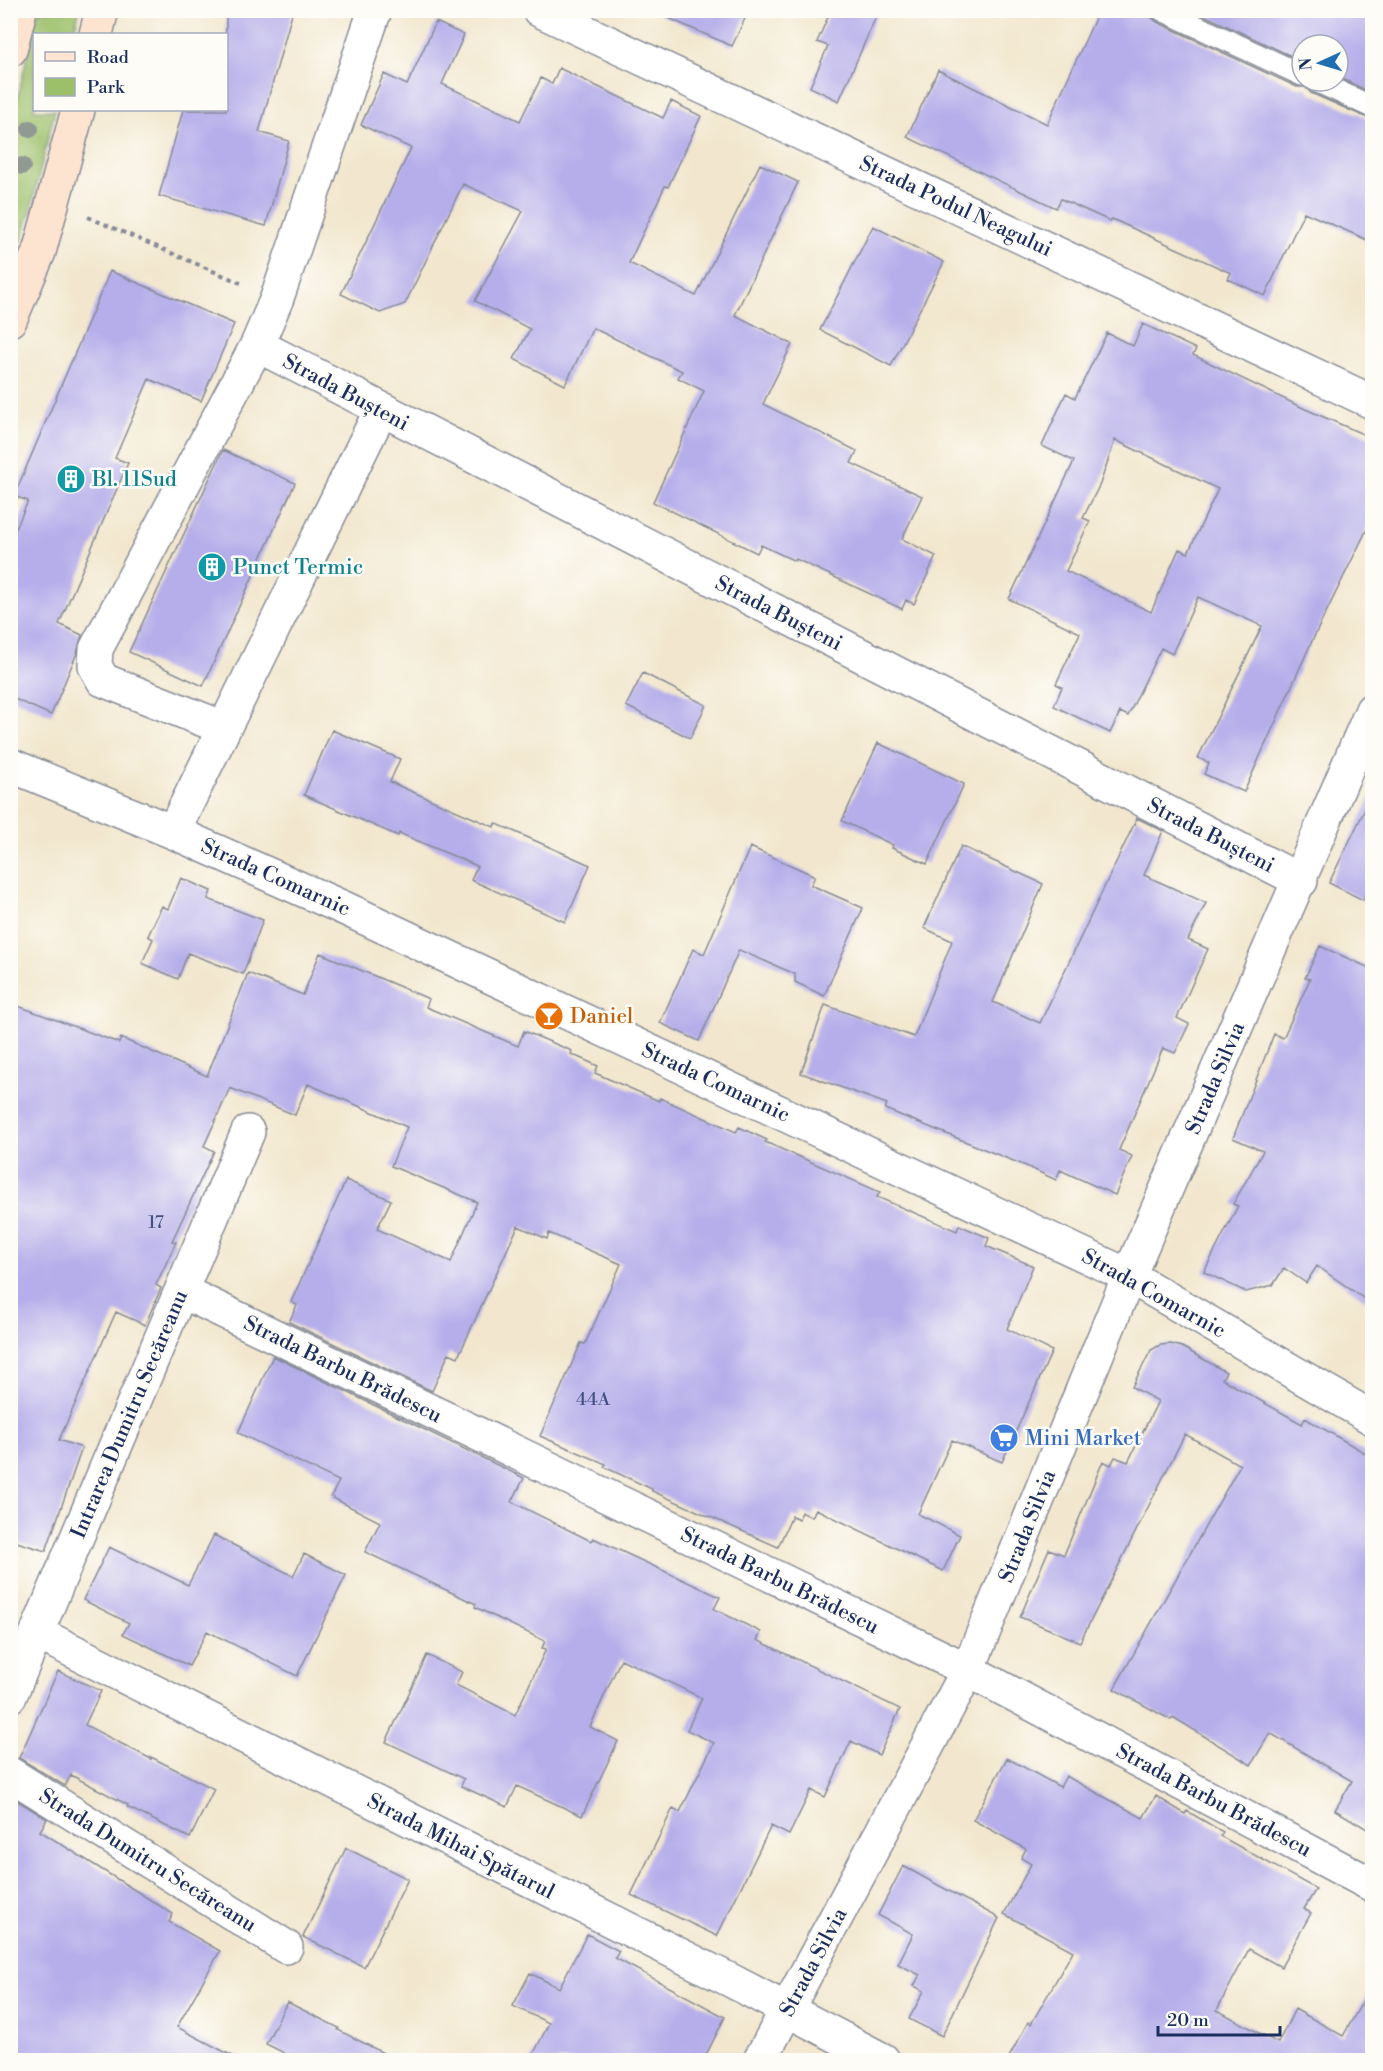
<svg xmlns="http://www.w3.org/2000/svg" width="1383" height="2071" viewBox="0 0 1383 2071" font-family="'Libre Bodoni',serif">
	<rect width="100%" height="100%" fill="#fdfcf7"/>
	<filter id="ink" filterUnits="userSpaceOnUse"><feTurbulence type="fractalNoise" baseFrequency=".0167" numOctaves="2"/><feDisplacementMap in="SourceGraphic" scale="12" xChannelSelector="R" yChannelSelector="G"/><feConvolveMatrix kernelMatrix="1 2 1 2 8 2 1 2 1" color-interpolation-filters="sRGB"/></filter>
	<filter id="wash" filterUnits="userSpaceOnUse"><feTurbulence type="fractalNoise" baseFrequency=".008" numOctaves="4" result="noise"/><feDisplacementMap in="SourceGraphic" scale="24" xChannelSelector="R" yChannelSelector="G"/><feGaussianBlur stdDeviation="1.35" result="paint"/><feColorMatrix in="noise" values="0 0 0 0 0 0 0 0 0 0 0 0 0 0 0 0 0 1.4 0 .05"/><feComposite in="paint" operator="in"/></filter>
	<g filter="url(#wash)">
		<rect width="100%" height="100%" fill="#f2e7ce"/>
		<!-- green -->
		<path fill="#9cc06a" stroke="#5c7864" stroke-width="1.5" d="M 38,11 L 79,11 L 74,34 L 34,34 L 34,110 L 55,110 L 30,213 L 11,275 L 11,124 Z"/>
		<g id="blocks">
			<!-- building -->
			<path fill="#b6aeea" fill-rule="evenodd" d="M 226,10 L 293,10 L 259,132 L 289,141 L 266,226 L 159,196 L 183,110 L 226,110 Z
				M 650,10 L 749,10 L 732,46 Z
				M 831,10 L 879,10 L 839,101 L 810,87 L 828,46 L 817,42 Z
				M 1099,10 L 1149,10 L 1151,17 L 1157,22 L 1297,87 L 1305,87 L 1311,93 L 1372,120 L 1372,242 L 1304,212 L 1265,296 L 1228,279 L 1231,273 L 1112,219 L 1110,221 L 1061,199 L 1056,208 L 907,137 L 938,70 L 1047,124 Z
				M 1193,10 L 1372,10 L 1372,93 L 1338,77 L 1338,45 L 1302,45 L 1302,61 Z
				M 436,22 L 464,35 L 442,84 L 520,121 L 541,78 L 552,84 L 559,68 L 663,118 L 671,101 L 701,116 L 668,187 L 665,186 L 629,263 L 696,296 L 760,164 L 798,182 L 735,315 L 792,344 L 763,404 L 857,451 L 851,463 L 922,496 L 902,539 L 936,556 L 914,604 L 906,600 L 902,609 L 796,559 L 795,561 L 761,545 L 757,553 L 653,502 L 704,391 L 678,378 L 682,371 L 593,328 L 565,385 L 514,359 L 530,329 L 475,301 L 523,211 L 463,184 L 405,304 L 380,313 L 341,294 L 411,148 L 361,125 L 384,74 L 407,85 Z
				M 873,226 L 944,262 L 891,366 L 820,330 Z
				M 110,271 L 234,324 L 201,401 L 149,379 L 115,458 L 128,463 L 59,624 L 82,635 L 77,653 L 51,715 L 10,697 L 10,542 L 28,501 L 14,496 Z
				M 1143,324 L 1196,349 L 1193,355 L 1303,408 L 1372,438 L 1372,519 L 1312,641 L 1244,792 L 1204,774 L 1209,763 L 1198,758 L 1262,626 L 1198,597 L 1172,654 L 1161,648 L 1128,716 L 1120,712 L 1110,733 L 1054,706 L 1062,687 L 1056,684 L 1080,633 L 1009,599 L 1074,461 L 1042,446 L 1066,393 L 1075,398 L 1107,333 L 1133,346 ZM 1115,440 L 1218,489 L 1188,553 L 1179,549 L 1151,612 L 1066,571 L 1090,521 L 1083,518 L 1100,484 Z
				M 223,450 L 295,483 L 203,686 L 129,652 Z
				M 643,673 L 706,705 L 690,738 L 626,706 Z
				M 332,730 L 400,759 L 390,782 L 494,827 L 495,823 L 590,865 L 565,922 L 471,880 L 477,866 L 399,833 L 398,836 L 304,795 Z
				M 878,743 L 964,784 L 927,864 L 892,848 L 893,845 L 842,821 Z
				M 1372,795 L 1372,878 L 1363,900 L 1329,883 Z
				M 1137,818 L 1163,831 L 1144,875 L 1206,903 L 1188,940 L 1208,949 L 1177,1018 L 1189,1024 L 1175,1053 L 1163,1048 L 1119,1150 L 1132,1156 L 1115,1195 L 1060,1170 L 1056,1180 L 1026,1166 L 885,1109 L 887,1104 L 801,1073 L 825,1005 L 914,1037 L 952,941 L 924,928 L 961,846 L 1043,884 L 993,1002 L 1040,1023 Z
				M 750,847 L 815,876 L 811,885 L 863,908 L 824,996 L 795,982 L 795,974 L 739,950 L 699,1041 L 660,1023 L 693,949 L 704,954 Z
				M 181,878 L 211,891 L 208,899 L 263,920 L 243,974 L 188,953 L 178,979 L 142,963 L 153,939 L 148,936 L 162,906 L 168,909 Z
				M 1320,946 L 1372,969 L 1372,1304 L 1317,1266 L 1306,1283 L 1284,1268 L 1273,1285 L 1246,1292 L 1204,1272 L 1238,1206 L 1233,1204 L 1263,1151 L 1233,1138 L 1274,1034 L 1283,1038 L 1310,979 L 1305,978 Z
				M 320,953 L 429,999 L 426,1007 L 518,1046 L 524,1031 L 572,1051 L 571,1054 L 598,1066 L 595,1073 L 659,1101 L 660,1098 L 736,1132 L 739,1127 L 767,1140 L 765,1142 L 880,1192 L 877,1197 L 957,1231 L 959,1225 L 989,1238 L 986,1246 L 1033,1266 L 1007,1329 L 1052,1351 L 1002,1462 L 952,1440 L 918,1514 L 960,1535 L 943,1571 L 816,1509 L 812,1517 L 801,1512 L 799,1519 L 792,1516 L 778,1547 L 652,1491 L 652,1489 L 604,1467 L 606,1464 L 540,1436 L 581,1343 L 585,1344 L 621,1264 L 549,1233 L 547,1239 L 518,1226 L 458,1357 L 449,1353 L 432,1391 L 289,1322 L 297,1305 L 291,1302 L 346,1180 L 391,1200 L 377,1229 L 451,1262 L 477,1202 L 391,1166 L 407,1127 L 308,1084 L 295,1115 L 230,1088 L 204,1146 L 214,1151 L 172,1241 L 176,1242 L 156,1285 L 161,1288 L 145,1325 L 116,1312 L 59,1440 L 82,1448 L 46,1551 L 10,1540 L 10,1003 L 119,1043 L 121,1038 L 207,1076 L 248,973 L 303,995 Z
				M 1171,1344 L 1182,1347 L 1226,1372 L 1222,1379 L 1302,1424 L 1305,1418 L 1372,1457 L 1372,1832 L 1335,1810 L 1352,1781 L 1270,1733 L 1251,1765 L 1173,1717 L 1171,1720 L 1114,1689 L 1240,1465 L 1185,1434 L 1080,1642 L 1020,1617 L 1049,1549 L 1064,1555 L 1103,1461 L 1111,1465 L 1115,1457 L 1128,1462 L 1158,1401 L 1132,1387 L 1151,1350 L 1160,1345 Z
				M 273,1356 L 524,1478 L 512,1502 L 591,1541 L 593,1538 L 720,1597 L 714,1609 L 761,1632 L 757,1640 L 900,1709 L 879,1755 L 851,1741 L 825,1797 L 811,1790 L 789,1835 L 771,1826 L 717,1936 L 631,1895 L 673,1808 L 680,1812 L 714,1743 L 687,1730 L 702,1698 L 621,1659 L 590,1727 L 618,1741 L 582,1816 L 517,1786 L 507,1807 L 461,1786 L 464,1779 L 386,1742 L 427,1655 L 462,1672 L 456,1685 L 515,1715 L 546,1649 L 542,1648 L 545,1641 L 475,1607 L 476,1604 L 365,1552 L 380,1522 L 331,1497 L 339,1481 L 238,1433 Z
				M 214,1535 L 293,1576 L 304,1554 L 346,1575 L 297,1676 L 207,1631 L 189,1666 L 123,1634 L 129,1623 L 83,1600 L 109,1547 L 188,1585 Z
				M 58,1671 L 101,1691 L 85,1725 L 151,1759 L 151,1757 L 214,1789 L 190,1838 L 127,1807 L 128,1805 L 71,1775 L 65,1786 L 19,1758 Z
				M 1007,1758 L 1060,1787 L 1066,1776 L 1143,1818 L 1156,1796 L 1185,1814 L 1187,1811 L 1223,1832 L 1220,1836 L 1316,1889 L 1304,1909 L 1311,1913 L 1281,1967 L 1249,1949 L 1217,2010 L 1278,2043 L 1295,2009 L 1343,2036 L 1372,1985 L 1372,2061 L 1007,2061 L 1028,2022 L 1031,2024 L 1073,1951 L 1004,1914 L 1031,1864 L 1021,1858 L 1026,1849 L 973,1820 Z
				M 10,1796 L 47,1819 L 40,1831 L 173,1914 L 169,1922 L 220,1951 L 177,2027 L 242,2061 L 10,2061 Z
				M 346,1848 L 408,1879 L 364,1967 L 303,1937 Z
				M 903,1866 L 999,1918 L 942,2036 L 909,2019 L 924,1991 L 914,1986 L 920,1975 L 898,1964 L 913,1934 L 878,1915 Z
				M 587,1934 L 619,1951 L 615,1958 L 725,2017 L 703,2061 L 530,2061 L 549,2023 L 513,2006 L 530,1973 L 559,1988 Z
				M 287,2002 L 339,2028 L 338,2030 L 399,2061 L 300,2061 L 266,2044 Z"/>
		</g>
	</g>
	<g filter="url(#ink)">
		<use href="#blocks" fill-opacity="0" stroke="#868b96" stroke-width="1.5"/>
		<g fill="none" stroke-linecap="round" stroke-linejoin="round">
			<!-- service casing -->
			<g stroke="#868b96" stroke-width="24">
				<path id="service" d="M 1162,10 L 1302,75
					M 1316,81 L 1372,107"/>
			</g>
			<!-- minor casing -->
			<g stroke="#868b96" stroke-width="36">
				<path id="minor" d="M 539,10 L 1372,402
					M 257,345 L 1301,881
					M 224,728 L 103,680 L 95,666 L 96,649 L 257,345 L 277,298 L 375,10
					M 10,765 L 173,832 L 346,909 L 1129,1276 L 1372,1418
					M 173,832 L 381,410
					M 181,1291 L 968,1670 L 1372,1885
					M 37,1633 L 732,1981 L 883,2060
					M 10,1696 L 248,1132
					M 10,1774 L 286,1947
					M 760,2060 L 968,1670 L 1129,1276 L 1372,710"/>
			</g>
			<!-- secondary casing -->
			<g stroke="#868b96" stroke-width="36">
				<path id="secondary" d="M 96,34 L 102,10
					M 10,50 L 20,10
					M 10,320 L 39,252 L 78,110"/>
			</g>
			<!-- path -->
			<path stroke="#868b96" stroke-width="4" stroke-dasharray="4.5 4.5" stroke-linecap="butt" d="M 88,217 L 243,284"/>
			<!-- service -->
			<use href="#service" stroke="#fff" stroke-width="21"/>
			<!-- minor -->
			<use href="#minor" stroke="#fff" stroke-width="33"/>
			<!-- secondary -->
			<use href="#secondary" stroke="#fde4d1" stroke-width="33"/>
		</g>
		<!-- trees -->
		<g fill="#919993">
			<circle cx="30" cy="129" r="9"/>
			<circle cx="22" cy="166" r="9"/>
		</g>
	</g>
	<!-- icons -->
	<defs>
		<g id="building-disc" transform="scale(1.5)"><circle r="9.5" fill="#0f9aa8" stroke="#fdfcf7"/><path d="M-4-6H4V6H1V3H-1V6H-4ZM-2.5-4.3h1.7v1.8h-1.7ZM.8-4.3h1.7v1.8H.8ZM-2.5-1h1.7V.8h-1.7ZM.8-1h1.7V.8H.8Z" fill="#fff"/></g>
		<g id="bar-disc" transform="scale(1.5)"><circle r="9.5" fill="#e8710a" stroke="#fdfcf7"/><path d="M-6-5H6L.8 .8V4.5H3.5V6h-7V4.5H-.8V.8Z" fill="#fff"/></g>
		<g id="supermarket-disc" transform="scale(1.5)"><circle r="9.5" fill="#3f7fe0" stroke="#fdfcf7"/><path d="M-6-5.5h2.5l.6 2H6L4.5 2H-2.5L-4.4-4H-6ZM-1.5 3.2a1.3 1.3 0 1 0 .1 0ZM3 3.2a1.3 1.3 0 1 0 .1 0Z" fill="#fff"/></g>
	</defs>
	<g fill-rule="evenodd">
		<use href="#building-disc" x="71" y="479"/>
		<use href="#building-disc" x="212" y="567"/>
		<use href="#bar-disc" x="549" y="1016"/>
		<use href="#supermarket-disc" x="1004" y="1438"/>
	</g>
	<g text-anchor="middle" stroke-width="5" stroke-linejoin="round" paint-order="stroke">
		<!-- number labels -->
		<g font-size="18" fill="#424f81">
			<text x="156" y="1228">17</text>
			<text x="593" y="1405">44A</text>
		</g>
		<!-- street labels -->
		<g font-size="21" fill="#1b2f5e" stroke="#fdfcf7">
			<text transform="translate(956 206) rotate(25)" y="7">Strada Podul Neagului</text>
			<text transform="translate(346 392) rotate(28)" y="7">Strada Bușteni</text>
			<text transform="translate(779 613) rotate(27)" y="7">Strada Bușteni</text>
			<text transform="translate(1211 835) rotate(27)" y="7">Strada Bușteni</text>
			<text transform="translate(276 877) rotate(24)" y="7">Strada Comarnic</text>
			<text transform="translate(1215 1078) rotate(-67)" y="7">Strada Silvia</text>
			<text transform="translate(716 1082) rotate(25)" y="7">Strada Comarnic</text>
			<text transform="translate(1154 1293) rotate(29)" y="7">Strada Comarnic</text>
			<text transform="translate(343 1369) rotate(26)" y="7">Strada Barbu Brădescu</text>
			<text transform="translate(129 1414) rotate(-67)" y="7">Intrarea Dumitru Secăreanu</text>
			<text transform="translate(1027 1526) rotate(-68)" y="7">Strada Silvia</text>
			<text transform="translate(780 1580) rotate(26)" y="7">Strada Barbu Brădescu</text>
			<text transform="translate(1214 1800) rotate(28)" y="7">Strada Barbu Brădescu</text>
			<text transform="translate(461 1846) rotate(27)" y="7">Strada Mihai Spătarul</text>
			<text transform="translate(148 1860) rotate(32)" y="7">Strada Dumitru Secăreanu</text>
			<text transform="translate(813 1962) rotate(-62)" y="7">Strada Silvia</text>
		</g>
		<!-- culture labels -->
		<g font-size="21" fill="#0d838f" stroke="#fdfcf7" text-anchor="start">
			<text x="92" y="486">Bl. 11Sud</text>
			<text x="233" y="574">Punct Termic</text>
		</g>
		<!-- food labels -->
		<g font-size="21" fill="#c56008" stroke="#fdfcf7" text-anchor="start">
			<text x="570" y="1023">Daniel</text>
		</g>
		<!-- shop labels -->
		<g font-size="21" fill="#366cbe" stroke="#fdfcf7" text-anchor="start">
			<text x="1025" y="1445">Mini Market</text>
		</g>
	</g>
	<!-- margin -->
	<rect width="1383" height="2071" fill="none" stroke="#fdfcf7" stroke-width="36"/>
	<!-- legend -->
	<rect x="33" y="33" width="195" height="78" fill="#fdfcf7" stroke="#a3aaba" stroke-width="1.5"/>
	<rect x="45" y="52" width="30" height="9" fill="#fde4d1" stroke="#a3aaba" stroke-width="1.5"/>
	<text x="87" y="63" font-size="18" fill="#1b2f5e">Road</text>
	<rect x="45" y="78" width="30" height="18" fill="#9cc06a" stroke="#a3aaba" stroke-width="1.5"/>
	<text x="87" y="93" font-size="18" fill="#1b2f5e">Park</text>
	<!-- north arrow -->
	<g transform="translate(1320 63) rotate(266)"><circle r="28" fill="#fdfcf7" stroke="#a3aaba" stroke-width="1.5"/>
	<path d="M0-4.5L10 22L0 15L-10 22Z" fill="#1f6fb2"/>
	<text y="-9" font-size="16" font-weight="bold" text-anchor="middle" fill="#1b2f5e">N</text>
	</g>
	<!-- scale -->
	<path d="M1158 2026v9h122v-9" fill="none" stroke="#1b2f5e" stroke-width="3"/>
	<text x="1167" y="2026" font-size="18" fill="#1b2f5e" stroke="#fdfcf7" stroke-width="4.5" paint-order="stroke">20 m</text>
</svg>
